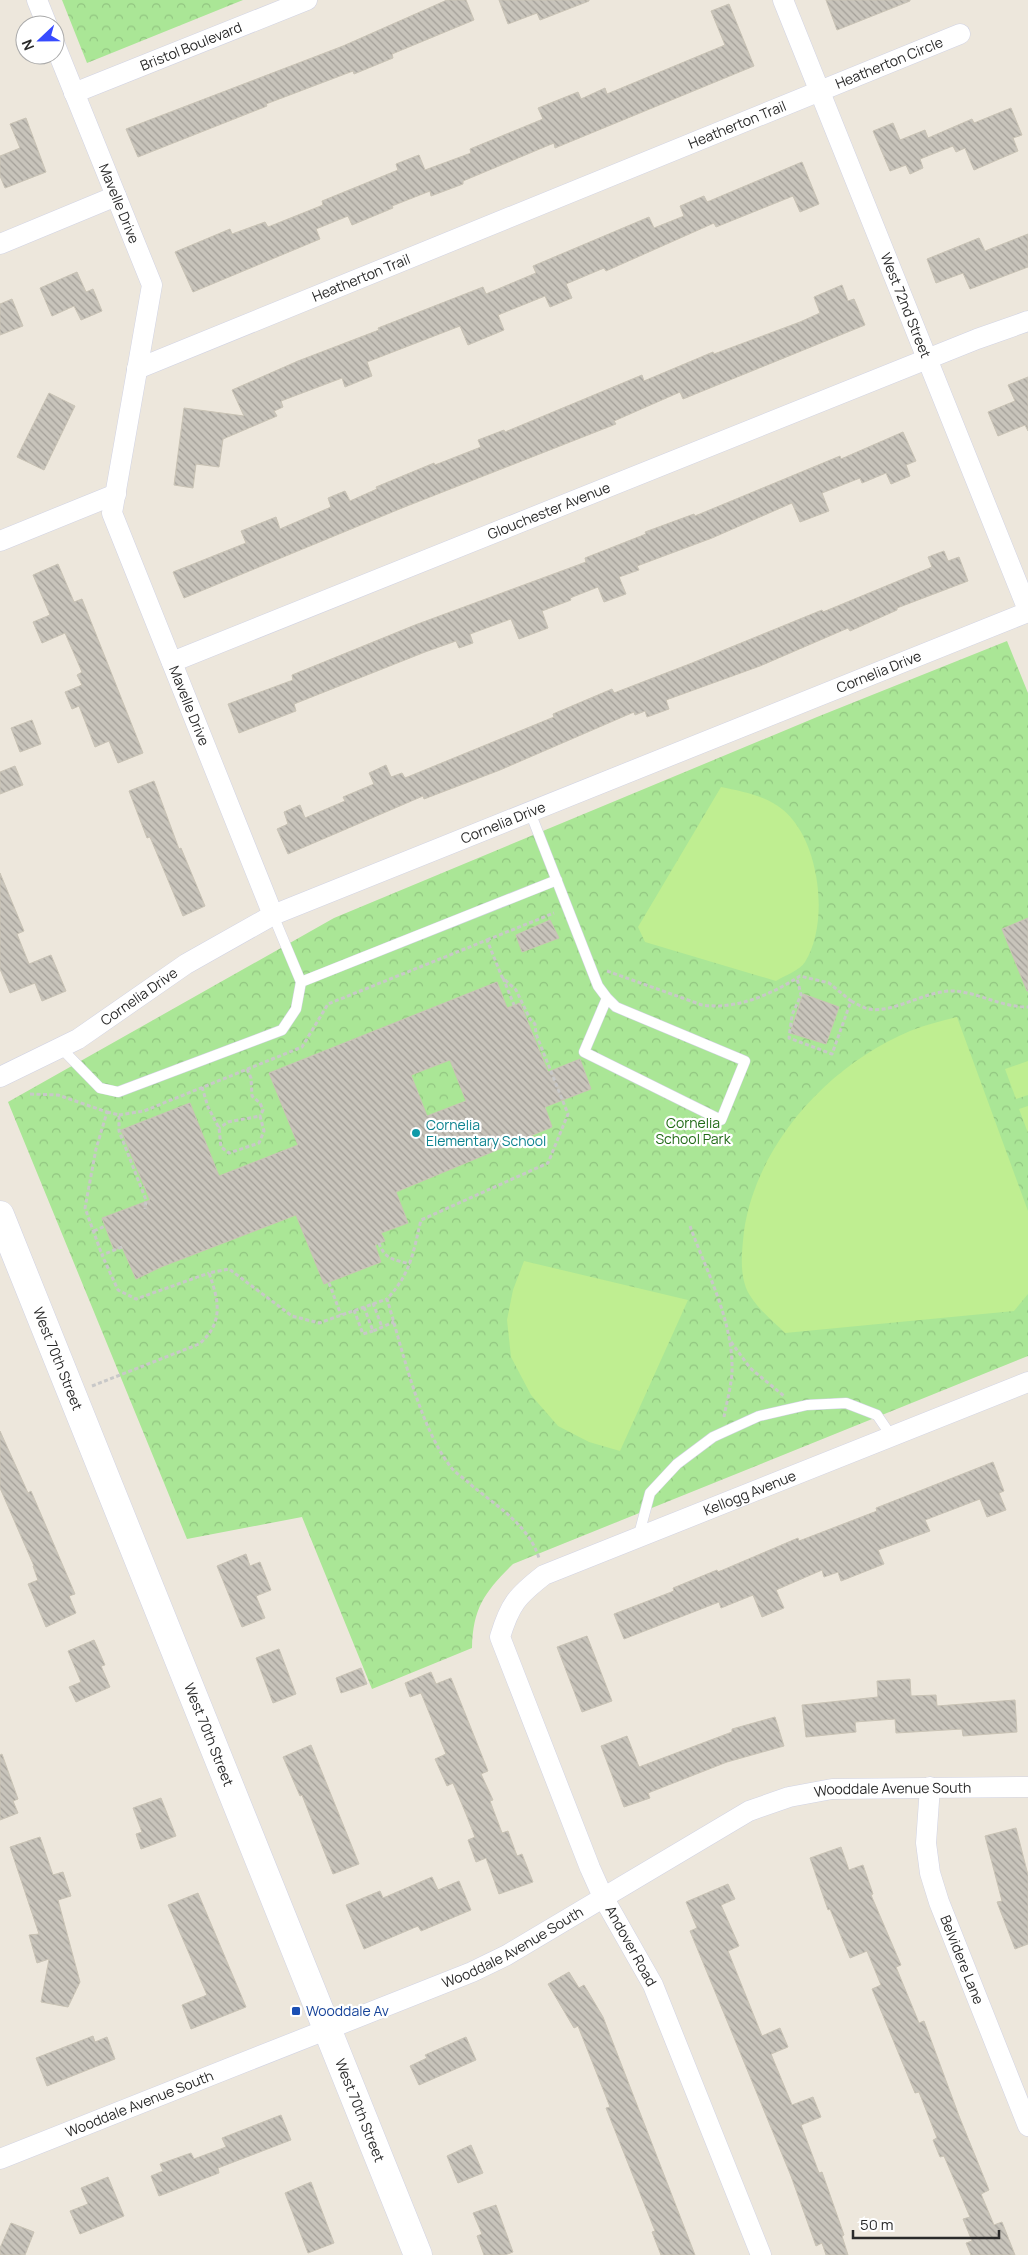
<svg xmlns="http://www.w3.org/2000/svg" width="1028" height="2255" viewBox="0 0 1028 2255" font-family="Manrope,sans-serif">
	<defs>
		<pattern id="forest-crowns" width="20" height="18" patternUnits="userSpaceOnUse" patternTransform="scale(1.25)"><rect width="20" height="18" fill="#aae696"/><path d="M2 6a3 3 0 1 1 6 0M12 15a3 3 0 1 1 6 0" fill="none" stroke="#92c581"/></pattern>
		<pattern id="building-back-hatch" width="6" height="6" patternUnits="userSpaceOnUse" patternTransform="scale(1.25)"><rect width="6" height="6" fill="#c8c4bb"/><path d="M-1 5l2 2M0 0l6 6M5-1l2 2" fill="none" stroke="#a39f98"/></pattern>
	</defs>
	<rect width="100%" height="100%" fill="#ede7dc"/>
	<!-- forest -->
	<path fill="url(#forest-crowns)" d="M 62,0 L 243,0 L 87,63 Z
		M 1007,641 L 1028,693 L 1028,1356 L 513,1564 C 485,1592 473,1607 472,1648 L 372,1689 L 302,1517 L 187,1539 L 8,1102 L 334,918 L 817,717 Z"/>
	<!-- pitch -->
	<path fill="#bfee91" d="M 721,787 C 741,791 766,796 782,809 C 820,839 830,922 805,962 C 800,970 784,976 776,981 L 645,942 L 638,927 Z
		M 957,1017 L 1028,1211 L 1028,1294 L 1014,1311 L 785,1333 C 774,1322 759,1310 751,1297 C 738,1279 742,1251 744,1231 C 757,1143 829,1065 910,1031 C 925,1025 941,1021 957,1017 Z
		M 1028,1061 L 1028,1095 L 1016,1099 L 1005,1069 Z
		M 1028,1106 L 1028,1133 L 1019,1109 Z
		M 524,1261 L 688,1300 L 620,1451 L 589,1442 L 558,1426 L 531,1395 L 511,1357 L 507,1320 L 513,1290 Z"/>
	<!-- building -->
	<path fill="url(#building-back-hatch)" stroke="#c9c3b5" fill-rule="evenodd" d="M 447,0 L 466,0 L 474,20 L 392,54 L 393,58 L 354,74 L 353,71 L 266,104 L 267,106 L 138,157 L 126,129 L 343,46 Z
		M 499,0 L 589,0 L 589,1 L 540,20 L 537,13 L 508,24 Z
		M 826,0 L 910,0 L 910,1 L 837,30 Z
		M 729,4 L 754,66 L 555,148 L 554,143 L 463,181 L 463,184 L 431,196 L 430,191 L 392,206 L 393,208 L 352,225 L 348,216 L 316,229 L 320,239 L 193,292 L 175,252 L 230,229 L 232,234 L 265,222 L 268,227 L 323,205 L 322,201 L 398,170 L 396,164 L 419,155 L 425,170 L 471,153 L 470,149 L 543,119 L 538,108 L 578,92 L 581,99 L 605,88 L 607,94 L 725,45 L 711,11 Z
		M 1011,108 L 1022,135 L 1013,138 L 1018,151 L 974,170 L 965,148 L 956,152 L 953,146 L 920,159 L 923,168 L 910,174 L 906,165 L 890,171 L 873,131 L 893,123 L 900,140 L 925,130 L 928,138 L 972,119 L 974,123 Z
		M 26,118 L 46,172 L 5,188 L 0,176 L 0,156 L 20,148 L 10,124 Z
		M 802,162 L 819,204 L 800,212 L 793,196 L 716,227 L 714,223 L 606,271 L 604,268 L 566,284 L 572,298 L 550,307 L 545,296 L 498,315 L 504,330 L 468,345 L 460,326 L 367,362 L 372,376 L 345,387 L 342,378 L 281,401 L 283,407 L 274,411 L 277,416 L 223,439 L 219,467 L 196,464 L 193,488 L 174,485 L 184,408 L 244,416 L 232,390 L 298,361 L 379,330 L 378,328 L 483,287 L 486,294 L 536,273 L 533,266 L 649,217 L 654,228 L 684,216 L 680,206 L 704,196 L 707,202 Z
		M 1028,234 L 1028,267 L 970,289 L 963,273 L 936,283 L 927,259 L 979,238 L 985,251 Z
		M 77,272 L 86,292 L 93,289 L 102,311 L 81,320 L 74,306 L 52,316 L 40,288 Z
		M 842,285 L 848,301 L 854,299 L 865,325 L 683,399 L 680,392 L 614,421 L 616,424 L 402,508 L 184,598 L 173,572 L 246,543 L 241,531 L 276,517 L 280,529 L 331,507 L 328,498 L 345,491 L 350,501 L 377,489 L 376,487 L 434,463 L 435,465 L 481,447 L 478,440 L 504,430 L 505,432 L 642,375 L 644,381 L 713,352 L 714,354 L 800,322 L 820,313 L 814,297 Z
		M 12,299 L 23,326 L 0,335 L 0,304 Z
		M 1028,377 L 1028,431 L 1025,425 L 998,436 L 988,412 L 1015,401 L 1008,385 Z
		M 49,393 L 75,406 L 44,470 L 17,457 Z
		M 903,432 L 916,461 L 906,465 L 910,476 L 891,484 L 886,473 L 862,483 L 860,478 L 822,493 L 829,511 L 800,522 L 792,503 L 712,538 L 637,566 L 639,570 L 619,577 L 626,594 L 604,602 L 598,587 L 570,598 L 571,600 L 542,611 L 548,628 L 519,639 L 511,619 L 470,634 L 473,643 L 459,648 L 456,641 L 425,652 L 294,704 L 296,711 L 239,733 L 228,704 L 293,680 L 292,675 L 415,625 L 586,562 L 585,558 L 646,534 L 645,532 L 694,514 L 695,516 L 840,456 L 841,459 Z
		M 944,551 L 948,561 L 959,557 L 968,581 L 897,608 L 897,610 L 850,631 L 848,628 L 760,666 L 666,700 L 669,709 L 647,717 L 645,711 L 635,715 L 634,712 L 500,770 L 424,799 L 423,796 L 288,854 L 277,829 L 288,824 L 284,812 L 300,805 L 305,818 L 345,801 L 343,797 L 374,784 L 369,773 L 386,765 L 391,777 L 402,773 L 405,778 L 554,717 L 553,714 L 612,689 L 614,693 L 692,663 L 822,610 L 823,612 L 932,567 L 928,557 Z
		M 58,564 L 74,602 L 82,599 L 143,753 L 118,763 L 109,741 L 95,747 L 79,706 L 72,709 L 65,692 L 82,685 L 77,675 L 82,672 L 65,633 L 42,643 L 33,622 L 50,615 L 33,575 Z
		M 32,720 L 41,744 L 20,752 L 11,728 Z
		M 15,766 L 23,785 L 0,794 L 0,772 Z
		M 154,781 L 179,849 L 181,848 L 205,906 L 183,916 L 150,837 L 147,838 L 129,791 Z
		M 0,873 L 24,931 L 17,934 L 29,964 L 51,955 L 66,991 L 42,1001 L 35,983 L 10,993 L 0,969 Z
		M 1028,918 L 1028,991 L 1027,991 L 1002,929 Z
		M 550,920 L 559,938 L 522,952 L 516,935 Z
		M 497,982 L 507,1008 L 520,1003 L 548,1072 L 580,1059 L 591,1089 L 545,1107 L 552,1127 L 396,1192 L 408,1223 L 381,1233 L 385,1241 L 375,1245 L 381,1262 L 324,1284 L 296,1215 L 161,1267 L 136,1279 L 122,1247 L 114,1250 L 102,1218 L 150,1200 L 121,1130 L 190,1103 L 219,1176 L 298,1145 L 269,1073 ZM 450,1060 L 466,1101 L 427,1116 L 411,1075 Z
		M 803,994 L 839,1007 L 826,1044 L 790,1033 Z
		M 0,1431 L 28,1493 L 31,1491 L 75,1594 L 69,1596 L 76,1613 L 46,1627 L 28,1584 L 38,1580 L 33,1566 L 34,1566 L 0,1488 Z
		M 993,1462 L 1004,1491 L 999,1493 L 1006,1510 L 987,1517 L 980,1499 L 925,1520 L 930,1531 L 878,1550 L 884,1564 L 841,1581 L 838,1572 L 824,1577 L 822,1570 L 776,1590 L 784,1608 L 762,1617 L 753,1595 L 721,1608 L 719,1602 L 624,1639 L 614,1614 L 674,1591 L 673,1588 L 717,1570 L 718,1572 L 798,1538 L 799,1541 L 877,1511 L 876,1508 Z
		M 246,1554 L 250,1566 L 260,1562 L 271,1590 L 256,1596 L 265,1618 L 242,1627 L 217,1566 Z
		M 587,1636 L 612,1701 L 582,1712 L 557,1647 Z
		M 94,1640 L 105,1665 L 101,1666 L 110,1687 L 76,1702 L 69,1687 L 81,1682 L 68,1651 Z
		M 279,1649 L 296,1694 L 273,1703 L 256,1658 Z
		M 361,1668 L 367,1684 L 341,1693 L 336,1678 Z
		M 431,1672 L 436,1684 L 451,1678 L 488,1771 L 481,1774 L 493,1800 L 490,1801 L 502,1833 L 508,1831 L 517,1856 L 522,1854 L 533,1882 L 499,1894 L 486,1858 L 476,1862 L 468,1840 L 475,1837 L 466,1814 L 453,1783 L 447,1786 L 435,1759 L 446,1754 L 421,1693 L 410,1697 L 405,1683 Z
		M 910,1679 L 911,1696 L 936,1695 L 937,1706 L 1015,1700 L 1017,1732 L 963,1736 L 962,1729 L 896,1733 L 895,1719 L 855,1722 L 856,1732 L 806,1737 L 802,1705 L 878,1697 L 877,1681 Z
		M 775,1717 L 784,1746 L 727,1762 L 648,1793 L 650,1798 L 624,1807 L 601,1746 L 627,1736 L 639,1767 L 732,1732 L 732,1729 Z
		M 311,1745 L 359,1864 L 333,1874 L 302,1795 L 300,1796 L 283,1757 Z
		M 2,1754 L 18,1799 L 13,1801 L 18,1813 L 0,1820 L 0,1755 Z
		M 161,1798 L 176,1836 L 141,1849 L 136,1834 L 142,1832 L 133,1808 Z
		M 1016,1828 L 1028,1875 L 1028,1944 L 1015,1949 L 997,1902 L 1002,1901 L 985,1836 Z
		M 40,1837 L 53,1875 L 63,1872 L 71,1896 L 58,1900 L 80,1982 L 68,2007 L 41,2002 L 49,1959 L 37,1963 L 29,1935 L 39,1934 L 10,1847 Z
		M 841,1847 L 849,1870 L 863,1865 L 873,1894 L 871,1895 L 901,1965 L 896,1967 L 919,2023 L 924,2021 L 959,2116 L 989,2190 L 981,2194 L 994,2225 L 1002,2222 L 1015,2255 L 971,2255 L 966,2243 L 972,2241 L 963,2219 L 970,2217 L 944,2156 L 940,2157 L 933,2140 L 937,2138 L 919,2092 L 915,2093 L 872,1989 L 881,1985 L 867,1951 L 850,1958 L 830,1909 L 828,1910 L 810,1858 Z
		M 432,1877 L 438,1890 L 459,1881 L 471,1910 L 421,1931 L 418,1926 L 364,1949 L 346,1905 L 380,1891 L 383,1898 Z
		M 728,1884 L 735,1899 L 721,1905 L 739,1946 L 728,1951 L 762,2036 L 780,2028 L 788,2047 L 771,2054 L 792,2105 L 813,2097 L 821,2117 L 801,2125 L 819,2173 L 822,2172 L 844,2235 L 842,2236 L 848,2255 L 826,2255 L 822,2243 L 816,2246 L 791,2176 L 690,1931 L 697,1928 L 686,1902 Z
		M 198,1893 L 246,2007 L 191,2029 L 182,2005 L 207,1995 L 168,1905 Z
		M 569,1972 L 579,1988 L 584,1985 L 603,2017 L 695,2255 L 661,2255 L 652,2232 L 655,2231 L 606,2108 L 610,2107 L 578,2026 L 574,2028 L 548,1984 Z
		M 93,2036 L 95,2042 L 107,2037 L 115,2059 L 47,2086 L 36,2058 Z
		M 466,2037 L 476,2060 L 419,2085 L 410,2066 L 427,2058 L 425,2055 Z
		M 281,2115 L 291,2140 L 218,2168 L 219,2173 L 159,2196 L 151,2176 L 163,2171 L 160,2164 L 191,2153 L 194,2159 L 226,2147 L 222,2138 Z
		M 471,2145 L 483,2173 L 458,2183 L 447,2156 Z
		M 108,2177 L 124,2216 L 80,2234 L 70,2211 L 88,2204 L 81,2188 Z
		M 311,2182 L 334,2243 L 308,2253 L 285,2193 Z
		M 496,2205 L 513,2252 L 505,2255 L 484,2255 L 477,2236 L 482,2234 L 473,2213 Z
		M 11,2223 L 34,2232 L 25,2255 L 0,2255 L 0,2248 Z"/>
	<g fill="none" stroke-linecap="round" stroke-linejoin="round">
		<!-- lane casing -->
		<g stroke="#d1d3e4" stroke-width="11">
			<path id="lane" d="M 530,812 L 598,986 L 607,998 L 616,1007 L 745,1061 L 721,1120 L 584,1052 L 607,998
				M 273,915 L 301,982 L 557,880
				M 61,1048 L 100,1088 L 118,1092 L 282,1030 L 296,1009 L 301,982
				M 638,1538 L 650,1493 L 677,1464 L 713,1437 L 759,1416 L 807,1405 L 846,1403 L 877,1415 L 892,1437"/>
		</g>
		<!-- street casing -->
		<g stroke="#d1d3e4" stroke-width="21">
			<g id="street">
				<path d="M 37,0 L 47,25"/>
				<path id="s1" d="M 783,0 L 1028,610"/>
				<path id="s2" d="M 55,45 L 152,285 L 112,513 L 273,915"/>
				<path id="s3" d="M 74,93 L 307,0"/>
				<path d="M 0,244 L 116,196"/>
				<path id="s4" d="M 137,369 L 960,34"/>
				<path d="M 0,541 L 116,494"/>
				<path id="s5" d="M 172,662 L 977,339 L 1028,321"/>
				<path id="s6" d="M 0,1077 L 78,1039 L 186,964 L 273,915 L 1028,612"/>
				<path id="s7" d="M 930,1787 L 926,1843 L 930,1873 L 939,1902 L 1028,2126"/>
				<path id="s8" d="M 0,2159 L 472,1972 L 507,1955 L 749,1811 L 789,1797 L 832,1789 L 1028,1787"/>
				<path id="s9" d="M 761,2255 L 653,1985 L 603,1897 L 590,1868 L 500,1637 C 510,1604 517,1596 544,1575 L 1028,1382"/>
			</g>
		</g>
		<!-- secondary casing -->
		<g stroke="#d1d3e4" stroke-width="29">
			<g id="secondary">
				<path id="s10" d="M 0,1215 L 418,2255"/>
			</g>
		</g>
		<!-- path -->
		<path stroke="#c8c8c8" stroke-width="3" stroke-dasharray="4 2.5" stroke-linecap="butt" d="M 487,940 L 554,913
			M 607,971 L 702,1005 C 737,1010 772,994 800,976 L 829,983 L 851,1001 L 832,1054 L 789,1038 L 792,1015 L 801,995 L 797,978
			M 503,978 L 514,1005
			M 851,1001 C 857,1004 863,1008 869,1009 C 894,1014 927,989 956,991 C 982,994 1001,1007 1028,1007
			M 247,1069 L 251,1078 L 252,1096 L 260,1103 L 263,1110 L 260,1116
			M 202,1087 L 208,1107 L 219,1128 L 221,1147 L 229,1153 L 259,1143 L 264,1131 L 260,1116 L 228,1122 L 219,1128
			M 30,1094 L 58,1095 L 107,1112 L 96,1149 L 85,1208 L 102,1255
			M 107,1112 L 119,1115 L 119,1131 L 146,1200 L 145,1209
			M 119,1115 L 144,1111 L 302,1047 L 328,1004 L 487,940 L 502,977 L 516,990 L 530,1019 L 535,1024 L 536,1034 L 568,1114 L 548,1163 L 421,1220 C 413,1253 411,1273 387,1299 C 402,1348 419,1425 450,1466 C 455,1473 464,1478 470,1484 C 496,1506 528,1524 539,1558
			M 690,1226 C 706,1270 731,1317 732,1364 C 733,1381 727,1400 724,1417
			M 94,1231 L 105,1226
			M 379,1243 C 384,1259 395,1260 410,1264
			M 122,1247 L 102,1255 L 118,1290 L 136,1299 L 209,1273
			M 329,1283 L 341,1315
			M 373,1303 L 382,1327
			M 364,1307 L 373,1331 L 394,1322
			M 354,1310 L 363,1334 L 373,1331
			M 731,1342 L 750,1368 L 784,1396
			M 92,1386 L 199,1344 C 224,1323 219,1301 209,1273 L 229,1269 L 292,1316 L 319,1323 L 387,1299"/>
		<!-- lane -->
		<use href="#lane" stroke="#fff" stroke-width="10"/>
		<!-- street -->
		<use href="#street" stroke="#fff" stroke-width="20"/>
		<!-- secondary -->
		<use href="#secondary" stroke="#fff" stroke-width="28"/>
	</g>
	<!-- markers -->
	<circle fill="#0f9aa8" stroke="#fff" stroke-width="2" cx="416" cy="1133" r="5"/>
	<rect fill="#1a4fb4" stroke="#fff" stroke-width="2" x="291" y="2006" width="10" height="10" rx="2.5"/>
	<g text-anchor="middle" stroke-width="4.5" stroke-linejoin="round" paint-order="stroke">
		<!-- street labels -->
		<g font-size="14" fill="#2a2a2a" stroke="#fff">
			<text dy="5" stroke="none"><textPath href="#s3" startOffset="126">Bristol Boulevard</textPath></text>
			<text dy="5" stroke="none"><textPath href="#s4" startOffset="812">Heatherton Circle</textPath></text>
			<text dy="5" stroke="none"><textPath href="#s4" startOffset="648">Heatherton Trail</textPath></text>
			<text dy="5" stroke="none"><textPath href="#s2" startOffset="171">Mavelle Drive</textPath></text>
			<text dy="5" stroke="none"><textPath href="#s4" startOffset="242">Heatherton Trail</textPath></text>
			<text dy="5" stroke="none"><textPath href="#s1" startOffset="329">West 72nd Street</textPath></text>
			<text dy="5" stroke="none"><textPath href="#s5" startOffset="406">Glouchester Avenue</textPath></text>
			<text dy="5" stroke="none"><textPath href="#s6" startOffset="971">Cornelia Drive</textPath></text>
			<text dy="5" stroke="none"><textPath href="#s2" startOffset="698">Mavelle Drive</textPath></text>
			<text dy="5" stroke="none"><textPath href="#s6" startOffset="566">Cornelia Drive</textPath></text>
			<text dy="5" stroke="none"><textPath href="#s6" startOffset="161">Cornelia Drive</textPath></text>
			<text dy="5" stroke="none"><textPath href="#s10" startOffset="155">West 70th Street</textPath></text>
			<text dy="5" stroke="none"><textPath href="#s9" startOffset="971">Kellogg Avenue</textPath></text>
			<text dy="5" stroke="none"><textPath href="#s10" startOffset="560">West 70th Street</textPath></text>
			<text dy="5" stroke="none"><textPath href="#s8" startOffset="975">Wooddale Avenue South</textPath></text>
			<text transform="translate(631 1946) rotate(61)" y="5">Andover Road</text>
			<text dy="5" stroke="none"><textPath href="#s8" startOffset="555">Wooddale Avenue South</textPath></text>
			<text dy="5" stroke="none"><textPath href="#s7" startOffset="179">Belvidere Lane</textPath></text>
			<text dy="5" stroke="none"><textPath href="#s8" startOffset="150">Wooddale Avenue South</textPath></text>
			<text dy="5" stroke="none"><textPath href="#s10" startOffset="965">West 70th Street</textPath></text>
		</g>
		<!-- park labels -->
		<g font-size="14" fill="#216b17" stroke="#fff">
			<text x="693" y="1128">Cornelia<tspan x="693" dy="16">School Park</tspan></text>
		</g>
		<!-- culture labels -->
		<g font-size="14" fill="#0d838f" stroke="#fff" text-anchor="start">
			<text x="426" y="1130">Cornelia<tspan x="426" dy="16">Elementary School</tspan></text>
		</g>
		<!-- transit labels -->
		<g font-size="14" fill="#164399" stroke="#fff" text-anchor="start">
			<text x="306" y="2016">Wooddale Av</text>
		</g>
	</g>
	<!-- north arrow -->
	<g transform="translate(40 40) rotate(248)"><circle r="24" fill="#ffffff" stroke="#aaaaaa"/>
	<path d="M0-4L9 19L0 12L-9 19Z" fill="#374bff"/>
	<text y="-8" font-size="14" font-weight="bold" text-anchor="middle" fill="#2a2a2a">N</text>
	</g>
	<!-- scale -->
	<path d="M853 2230v8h146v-8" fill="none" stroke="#2a2a2a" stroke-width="2.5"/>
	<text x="860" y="2230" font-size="15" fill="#2a2a2a" stroke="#ffffff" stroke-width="4" paint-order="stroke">50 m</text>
</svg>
